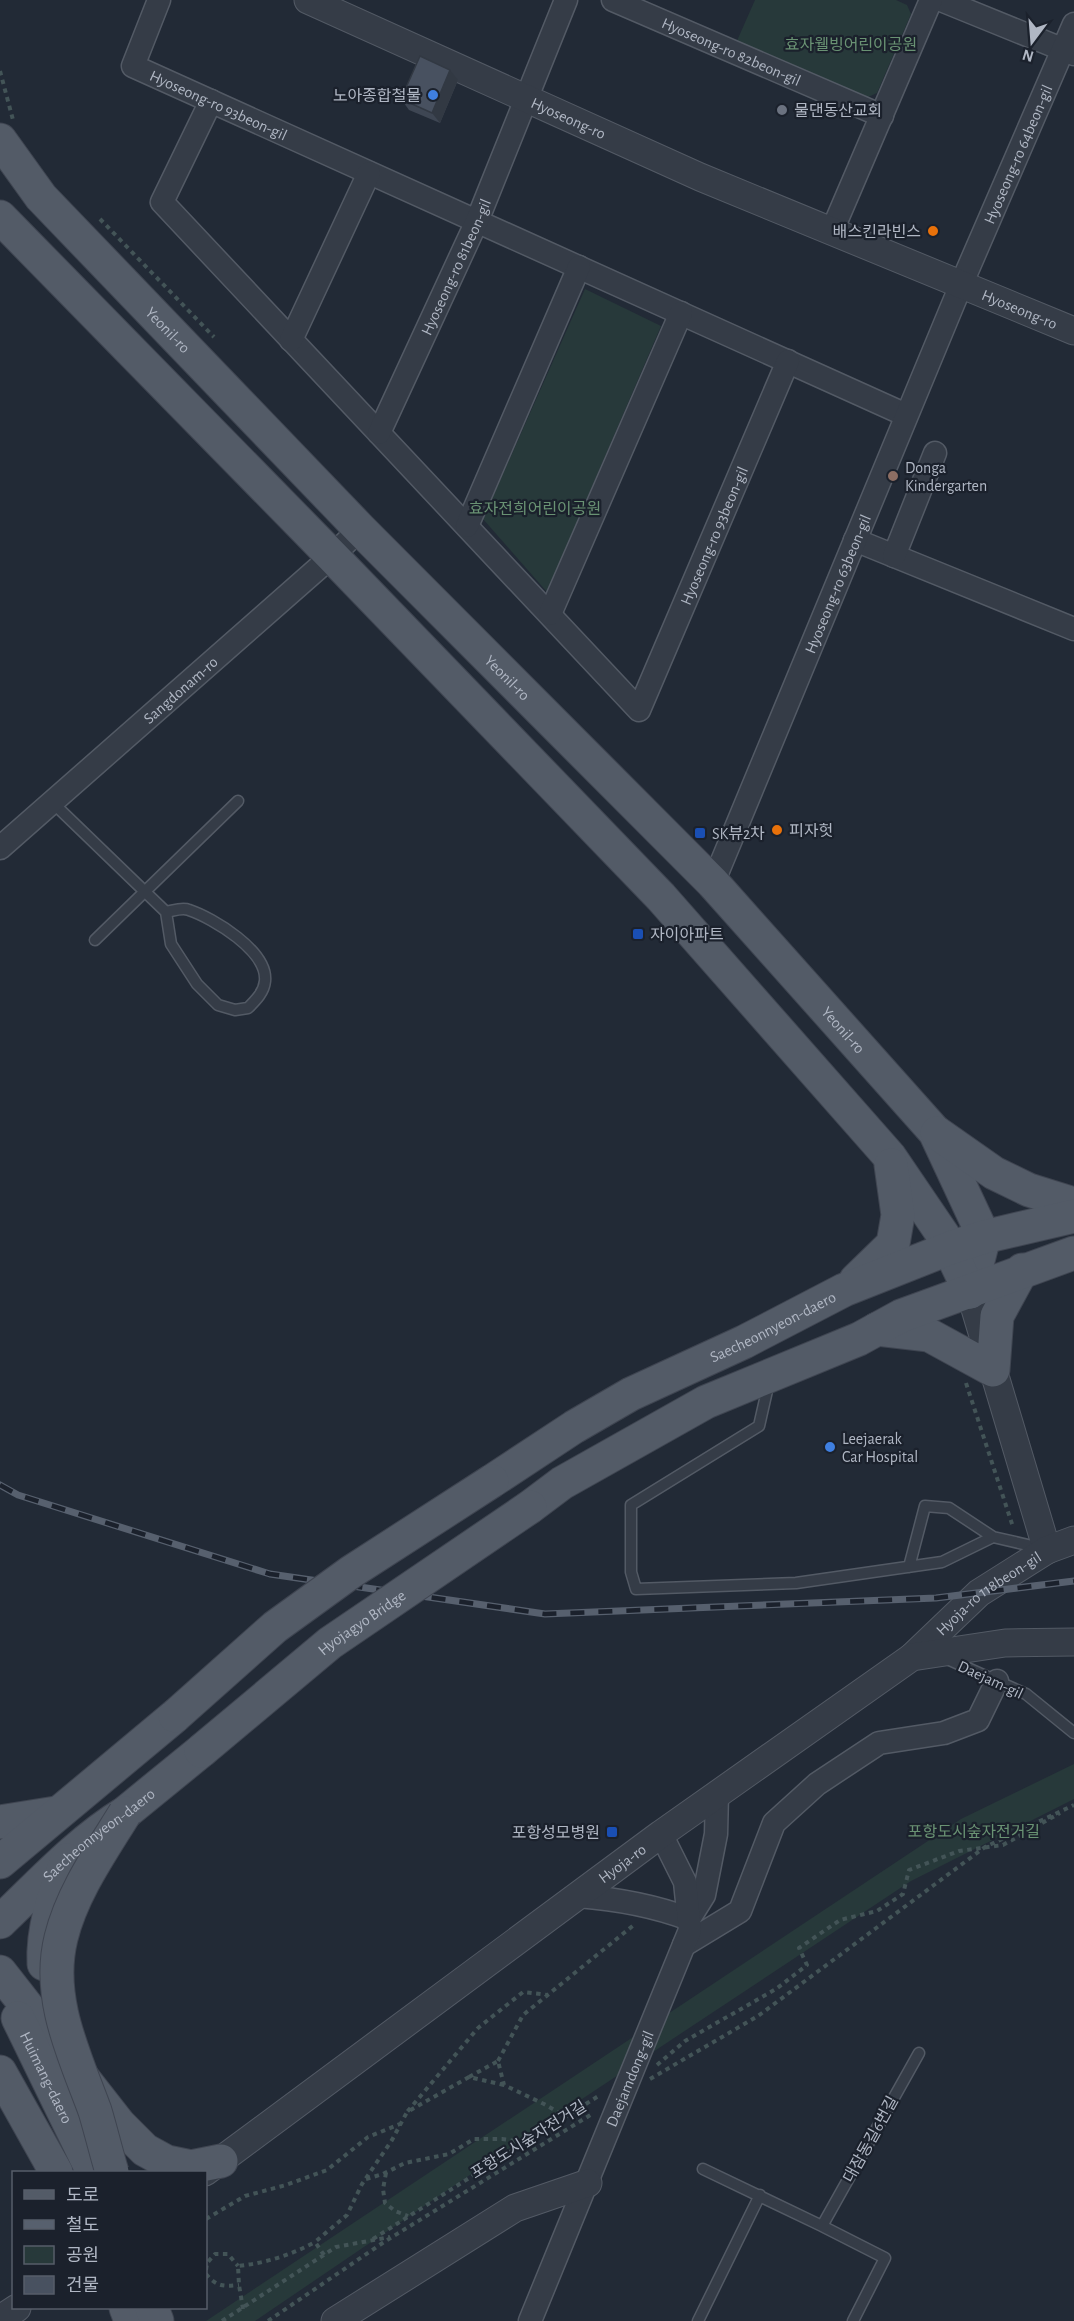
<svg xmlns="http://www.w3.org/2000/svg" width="1074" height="2321" viewBox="0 0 1074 2321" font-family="'Alegreya Sans','Noto Sans KR',sans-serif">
	<rect width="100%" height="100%" fill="#222a36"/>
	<!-- green -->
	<path fill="#27393a" d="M 755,0 L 896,0 L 907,5 L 911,14 L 877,93 L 866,98 L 736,43 Z
		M 585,289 L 661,326 L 547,592 L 483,519 Z
		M 1074,1764 L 1074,1799 L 911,1881 L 573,2105 L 255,2321 L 206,2321 L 961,1819 Z"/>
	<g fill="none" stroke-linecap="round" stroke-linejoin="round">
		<!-- service casing -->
		<g stroke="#535a65" stroke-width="13">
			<path id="service" d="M 52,802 L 166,912 C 173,911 182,907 189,910 C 213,918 268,951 265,981 C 264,992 256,1000 248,1008 L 235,1010 L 218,1005 L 197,984 L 171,944 L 166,912
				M 95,940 L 238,801
				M 769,1382 L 759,1426 L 631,1505 L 631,1572 L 636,1589 L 796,1583 L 942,1562 L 993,1537 L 1041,1548
				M 909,1567 L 925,1506 L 949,1508 L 993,1537
				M 945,1658 L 1026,1694 L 1074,1733
				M 703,2169 L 822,2226 L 919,2053
				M 822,2226 L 885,2258 L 853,2321
				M 698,2321 L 760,2195"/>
		</g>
		<!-- minor casing -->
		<g stroke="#535a65" stroke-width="25">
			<g id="minor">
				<path id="s1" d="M 159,0 L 133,66 L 906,415"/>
				<path id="s2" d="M 613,0 L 882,116"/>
				<path d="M 941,0 L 1074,54"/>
				<path id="s3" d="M 211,101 L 162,202 L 639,710 L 788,361"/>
				<path d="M 832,231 L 931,0"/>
				<path d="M 291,340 L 369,173"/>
				<path id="s4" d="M 379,433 L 477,221 L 566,0"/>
				<path d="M 467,526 L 579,267"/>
				<path d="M 855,540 L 1074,629"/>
				<path d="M 894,556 L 935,453"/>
				<path d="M 550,614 L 681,313"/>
				<path id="s5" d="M 0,848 L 332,556 L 360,529"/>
				<path id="s6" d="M 713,883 L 961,285 L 1074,24"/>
				<path d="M 578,1896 C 617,1899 652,1905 689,1919"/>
				<path d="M 689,1919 L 704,1895 L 716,1834 L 717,1794"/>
				<path d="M 684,1945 L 740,1911 L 774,1823 L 817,1784 L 879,1743 L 944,1733 L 978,1720 L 997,1681"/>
				<path id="s7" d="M 530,2321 L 690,1930 L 685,1882 L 661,1834"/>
			</g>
		</g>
		<!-- tertiary casing -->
		<g stroke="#535a65" stroke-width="29">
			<g id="tertiary">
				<path id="s8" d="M 308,0 L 700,177 L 1074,331"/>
				<path d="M 970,1292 L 1047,1550"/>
				<path id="s9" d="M 912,1657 L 979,1593 L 1047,1550 L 1074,1540"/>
				<path id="s10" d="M 205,2172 L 661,1834 L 912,1657 L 1005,1643 L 1074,1642"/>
				<path d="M 0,2319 L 17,2308"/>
				<path d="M 335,2321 L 515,2208 L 588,2183"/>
			</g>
		</g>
		<!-- primary casing -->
		<g stroke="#3f4551" stroke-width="35">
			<g id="primary">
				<path id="s11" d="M 0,140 L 41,197 L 360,529 L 713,883 L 935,1132 L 984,1237 L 970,1292"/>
				<path d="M 0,217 L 332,556 L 661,897 L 890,1157 L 943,1235 L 970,1292"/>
				<path d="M 937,1133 L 994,1173 L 1029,1190 L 1074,1204"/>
				<path d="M 856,1280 L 893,1244 L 898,1215 L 891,1165"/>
				<path d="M 877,1329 L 929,1335 L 993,1370 L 997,1316 L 1022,1270"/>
				<path id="s12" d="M 492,1481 L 574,1427 L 631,1394 L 744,1342 L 844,1290 L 950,1248 L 984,1237 L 1074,1216"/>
				<path d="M 530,1507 L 562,1483 L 706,1402 L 859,1339 L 901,1316 L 1074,1253"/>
				<path d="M 0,1822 L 56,1813"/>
				<path d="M 0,1862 L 175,1716"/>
				<path id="s13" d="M 0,1922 C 39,1885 79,1841 125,1813 L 201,1751"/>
				<path d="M 44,1964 C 42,1929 55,1892 67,1860"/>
				<path d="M 0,1972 L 119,2124 L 145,2150 L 167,2162 L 191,2167 L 221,2161"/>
				<path id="s14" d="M 18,2018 L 93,2172"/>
				<path d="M 0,2072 L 56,2172"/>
				<path d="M 126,2308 L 131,2321"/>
				<path d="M 152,2308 L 157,2321"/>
			</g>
		</g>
		<!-- path -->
		<path stroke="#435457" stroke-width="4" stroke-dasharray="4.5 4.5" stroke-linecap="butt" d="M 0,71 L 13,120
			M 100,219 L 214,337
			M 966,1383 L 1013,1527
			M 498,2061 L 523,2015 L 635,1924
			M 657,2065 L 685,2041 L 776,1989 L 807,1965 L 799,1948 L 840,1920 L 877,1911 L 903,1894 L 909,1870 L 959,1851 L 1003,1845 L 1060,1813
			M 469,2077 L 407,2112 L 478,2028 L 523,1992 L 548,1995
			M 650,2079 L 758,2016 L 985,1847 L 1074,1805
			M 504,2085 L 469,2077 L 498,2061 L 504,2085 L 544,2104 L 565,2116
			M 386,2173 L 383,2189 L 385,2203 L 395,2211 L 408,2216
			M 366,2179 L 383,2174 L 405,2163 L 449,2154 L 474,2139 L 502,2139 L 524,2142
			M 206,2219 L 245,2196 L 286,2185 L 327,2170 L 368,2137 L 400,2124
			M 373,2239 L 600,2095
			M 324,2255 L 315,2242 L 347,2215 L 362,2184 L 392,2140 L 407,2112
			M 206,2270 L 207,2263 L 215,2254 L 228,2254 L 238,2266
			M 206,2274 C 216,2286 223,2287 239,2285
			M 243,2309 L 239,2285 L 238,2266 C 266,2263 291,2255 315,2242
			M 222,2321 L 336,2247 L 390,2237
			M 268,2321 L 384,2242 L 592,2114"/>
		<!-- service -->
		<use href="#service" stroke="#353c47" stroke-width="10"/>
		<!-- minor -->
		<use href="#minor" stroke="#353c47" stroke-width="22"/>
		<!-- tertiary -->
		<use href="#tertiary" stroke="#353c47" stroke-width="27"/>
		<!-- primary -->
		<use href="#primary" stroke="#535b67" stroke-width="33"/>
		<!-- rail casing -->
		<g stroke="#57606e" stroke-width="7">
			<path id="rail" d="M 0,1485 L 18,1495 L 270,1574 L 545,1614 L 936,1598 L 1074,1581"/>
		</g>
		<!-- rail -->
		<use href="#rail" stroke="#1b212c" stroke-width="4.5" stroke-dasharray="14" stroke-linecap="butt"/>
		<!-- primary-bridge casing -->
		<g stroke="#3f4551" stroke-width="35" stroke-linecap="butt">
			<g id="primary-bridge">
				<path d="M 175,1716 L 275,1627 L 351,1572 L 492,1481"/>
				<path id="s15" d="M 201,1751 L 330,1643 L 530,1507"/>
				<path d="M 112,2172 C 106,2152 101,2131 95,2111 C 75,2056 46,1999 61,1938 C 72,1893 101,1852 125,1813"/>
			</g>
		</g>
		<!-- primary-bridge -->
		<use href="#primary-bridge" stroke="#535b67" stroke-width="33"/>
	</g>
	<!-- wall -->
	<path fill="#3e4653" d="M 458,80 L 440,123 L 409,110 L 401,99 Z"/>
	<!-- shaded-wall -->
	<path fill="#323943" d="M 450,70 L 458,80 L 440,123 L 432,113 Z"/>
	<!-- building -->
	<path fill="#485160" stroke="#323943" stroke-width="1.5" d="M 420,56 L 450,70 L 432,113 L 401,99 Z"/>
	<!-- markers -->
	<g fill="#3f7fe0" stroke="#1b212c" stroke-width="2">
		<circle cx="433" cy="95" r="6"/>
		<circle cx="830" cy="1447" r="6"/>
	</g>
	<circle fill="#6b7280" stroke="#1b212c" stroke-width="2" cx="782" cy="110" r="6"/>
	<g fill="#e8710a" stroke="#1b212c" stroke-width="2">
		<circle cx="933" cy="231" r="6"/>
		<circle cx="777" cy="830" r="6"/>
	</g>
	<circle fill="#8d6e63" stroke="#1b212c" stroke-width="2" cx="893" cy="476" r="6"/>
	<g fill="#1a4fb4" stroke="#1b212c" stroke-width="2">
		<rect x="694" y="827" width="12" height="12" rx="3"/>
		<rect x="632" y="928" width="12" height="12" rx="3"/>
		<rect x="606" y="1826" width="12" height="12" rx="3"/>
	</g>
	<g text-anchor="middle" stroke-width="4.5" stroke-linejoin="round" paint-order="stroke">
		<!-- park labels -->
		<g font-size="16" fill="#699273" stroke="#1b212c">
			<text x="851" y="50">효자웰빙어린이공원</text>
			<text x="535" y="514">효자전희어린이공원</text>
			<text x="974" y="1837">포항도시숲자전거길</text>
		</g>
		<!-- street labels -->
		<g font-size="16" fill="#b0b7c4" stroke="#1b212c">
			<text dy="6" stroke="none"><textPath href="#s2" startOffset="129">Hyoseong-ro 82beon-gil</textPath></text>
			<text dy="6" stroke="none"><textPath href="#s1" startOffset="165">Hyoseong-ro 93beon-gil</textPath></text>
			<text dy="6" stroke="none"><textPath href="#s8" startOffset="286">Hyoseong-ro</textPath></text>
			<text dy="6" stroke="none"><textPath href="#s6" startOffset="790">Hyoseong-ro 64beon-gil</textPath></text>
			<text dy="6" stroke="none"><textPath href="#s4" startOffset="183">Hyoseong-ro 81beon-gil</textPath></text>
			<text dy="6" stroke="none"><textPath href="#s8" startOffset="776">Hyoseong-ro</textPath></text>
			<text dy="6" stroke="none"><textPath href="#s11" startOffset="254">Yeonil-ro</textPath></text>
			<text dy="6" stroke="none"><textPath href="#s3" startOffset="999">Hyoseong-ro 93beon-gil</textPath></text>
			<text dy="6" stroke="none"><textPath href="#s6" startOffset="324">Hyoseong-ro 63beon-gil</textPath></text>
			<text dy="6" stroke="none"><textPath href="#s11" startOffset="740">Yeonil-ro</textPath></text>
			<text dy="6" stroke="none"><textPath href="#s5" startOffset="240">Sangdonam-ro</textPath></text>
			<text dy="6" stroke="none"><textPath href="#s11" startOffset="1227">Yeonil-ro</textPath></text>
			<text dy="6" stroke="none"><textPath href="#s12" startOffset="321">Saecheonnyeon-daero</textPath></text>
			<text dy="6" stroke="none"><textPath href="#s9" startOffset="100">Hyoja-ro 118beon-gil</textPath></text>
			<text dy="6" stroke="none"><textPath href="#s15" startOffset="206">Hyojagyo Bridge</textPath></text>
			<text transform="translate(991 1679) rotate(25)" y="6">Daejam-gil</text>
			<text dy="6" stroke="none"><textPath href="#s13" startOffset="132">Saecheonnyeon-daero</textPath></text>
			<text dy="6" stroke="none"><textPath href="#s10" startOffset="519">Hyoja-ro</textPath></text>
			<text dy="6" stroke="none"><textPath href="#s14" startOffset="66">Huimang-daero</textPath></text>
			<text dy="6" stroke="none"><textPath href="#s7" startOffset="262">Daejamdong-gil</textPath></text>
			<text transform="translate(528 2139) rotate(-32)" y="6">포항도시숲자전거길</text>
			<text transform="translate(870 2139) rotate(-61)" y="6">대잠동길6번길</text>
		</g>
		<!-- poi labels -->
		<g font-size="16" fill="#b0b7c4" stroke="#1b212c" text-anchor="start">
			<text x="421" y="101" text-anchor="end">노아종합철물</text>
			<text x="794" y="116">물댄동산교회</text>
			<text x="921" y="237" text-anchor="end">배스킨라빈스</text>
			<text x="905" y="473">Donga<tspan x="905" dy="18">Kindergarten</tspan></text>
			<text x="789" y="836">피자헛</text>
			<text x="712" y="839">SK뷰2차</text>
			<text x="650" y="940">자이아파트</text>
			<text x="842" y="1444">Leejaerak<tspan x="842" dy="18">Car Hospital</tspan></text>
			<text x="600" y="1838" text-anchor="end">포항성모병원</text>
		</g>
	</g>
	<!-- legend -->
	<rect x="12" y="2171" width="195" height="138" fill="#1b212c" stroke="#575d69" stroke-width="1.5"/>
	<rect x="24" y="2190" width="30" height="9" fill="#535b67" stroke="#575d69" stroke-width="1.5"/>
	<text x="66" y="2201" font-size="18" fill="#b0b7c4">도로</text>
	<rect x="24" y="2220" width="30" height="9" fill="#57606e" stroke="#575d69" stroke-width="1.5"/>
	<text x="66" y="2231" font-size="18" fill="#b0b7c4">철도</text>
	<rect x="24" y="2246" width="30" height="18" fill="#27393a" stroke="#575d69" stroke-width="1.5"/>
	<text x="66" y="2261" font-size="18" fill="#b0b7c4">공원</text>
	<rect x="24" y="2276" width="30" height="18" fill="#485160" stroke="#575d69" stroke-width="1.5"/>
	<text x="66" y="2291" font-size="18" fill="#b0b7c4">건물</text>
	<!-- north arrow -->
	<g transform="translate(1032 42) rotate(196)" stroke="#1b212c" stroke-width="4.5" paint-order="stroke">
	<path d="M0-4.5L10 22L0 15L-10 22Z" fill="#b0b7c4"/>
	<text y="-9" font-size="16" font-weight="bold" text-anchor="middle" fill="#b0b7c4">N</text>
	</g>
</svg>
